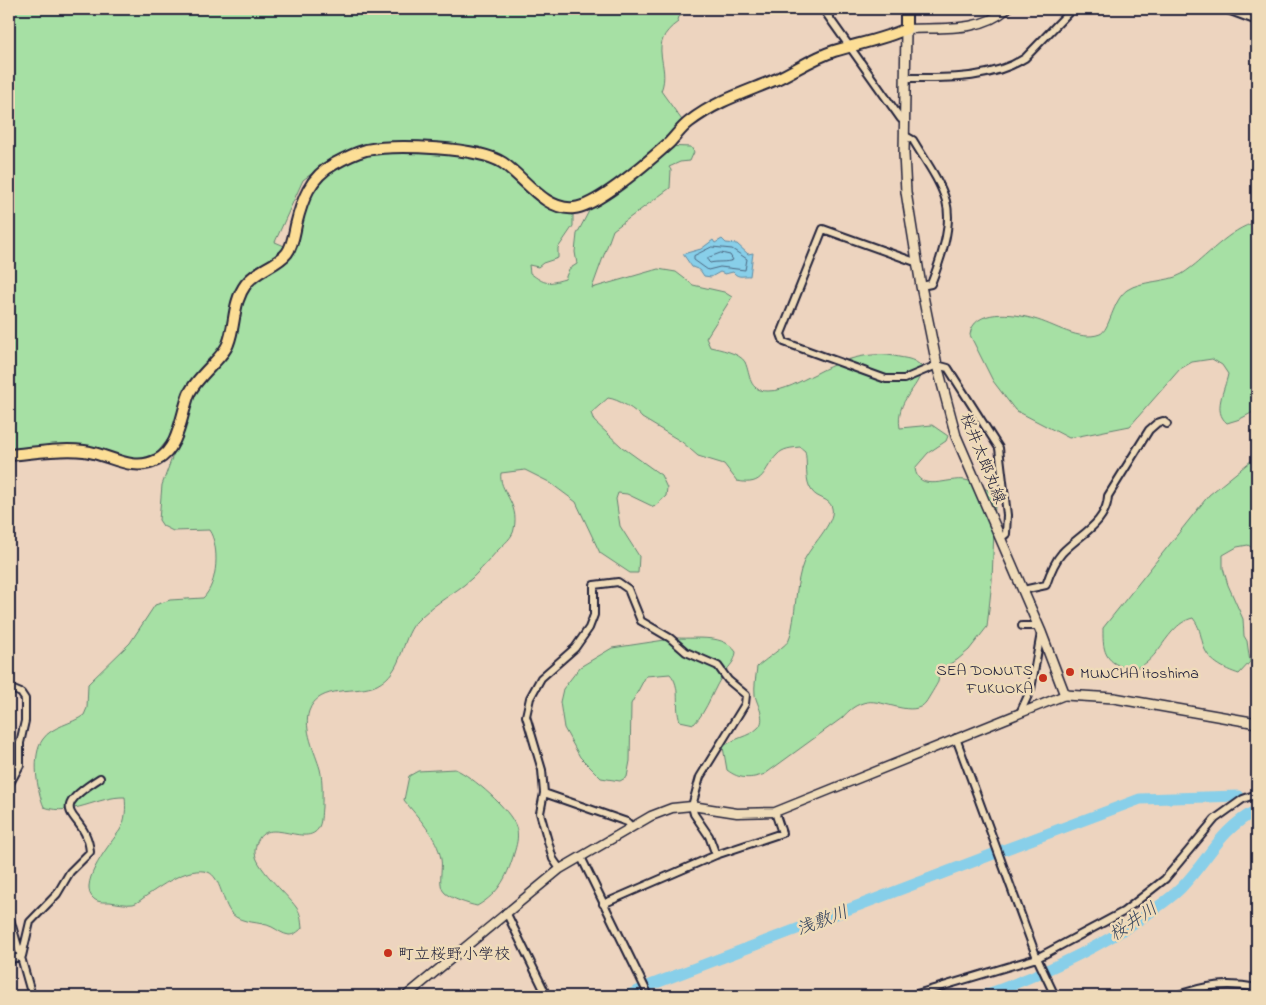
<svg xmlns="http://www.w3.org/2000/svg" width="1266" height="1005" viewBox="0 0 1266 1005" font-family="'Indie Flower','Klee One',sans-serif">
	<rect width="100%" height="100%" fill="#edd4bf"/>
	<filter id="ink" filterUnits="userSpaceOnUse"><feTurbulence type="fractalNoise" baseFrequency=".02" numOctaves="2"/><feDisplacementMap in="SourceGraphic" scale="10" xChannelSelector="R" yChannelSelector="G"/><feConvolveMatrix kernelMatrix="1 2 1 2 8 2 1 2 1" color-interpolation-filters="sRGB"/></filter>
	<g filter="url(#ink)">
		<!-- green -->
		<path fill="#a6e0a4" stroke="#648170" d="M 9,9 L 688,9 L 677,19 L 678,22 C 645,45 672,64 661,91 L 684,123 L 664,142 L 594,198 L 583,203 L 563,205 L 544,193 L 508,163 L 479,147 L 437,145 L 375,147 L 351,154 L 314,172 L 303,180 L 275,242 L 294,250 C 304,229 302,202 316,182 C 324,171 354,154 367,151 C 386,146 473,143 487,153 C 503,164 513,181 529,191 C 534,193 539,192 544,195 C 549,198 549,202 553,206 C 558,213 566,212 573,214 L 573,226 L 558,248 L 558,258 L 543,263 L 538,267 L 529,265 L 530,273 C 546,285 547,284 565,279 L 569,269 L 577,264 L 575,252 L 577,234 L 589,211 L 607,189 L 662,146 L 691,147 L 694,152 L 690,161 L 680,162 L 669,167 L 671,170 L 670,188 L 613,230 L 592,288 L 658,269 L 676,272 L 693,285 L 724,292 L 732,297 L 706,338 L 710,347 C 719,349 740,353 745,362 C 751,376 748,391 768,391 C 785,391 800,381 815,374 C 841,360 869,350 899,357 C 910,359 914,359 922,367 C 920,390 895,398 900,428 L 932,425 L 948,436 L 946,441 L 928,453 L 915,468 C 918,494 949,477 965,480 C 975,482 984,488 993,493 L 995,503 L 992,581 L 987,627 L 969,650 L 957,660 L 942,668 C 938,673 939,677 938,682 C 937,684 928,699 926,702 C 914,719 883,699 867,702 C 856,704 849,710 842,718 L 765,774 C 751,779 740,780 727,770 L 723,747 C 733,738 749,737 758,728 C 767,719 757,705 755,695 C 754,686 756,676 757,667 C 763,661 787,645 789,640 C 797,615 794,585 804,561 C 809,547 836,523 832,508 C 830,498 817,499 812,491 C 804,481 808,463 805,451 L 800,447 C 792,448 783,448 777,455 C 763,469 765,487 737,481 L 724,464 L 698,456 L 682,442 L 642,418 C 636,410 618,399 608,398 L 591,413 L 594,421 L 622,447 L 661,475 L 667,488 L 666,496 L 654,507 L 627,494 L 618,493 L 616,499 L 620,526 L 639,556 L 638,573 L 630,573 L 600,553 L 576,502 L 549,482 L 525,470 L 501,473 C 498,491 520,502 514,529 C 513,537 504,544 498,550 C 487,562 477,575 464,585 C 448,597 430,607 416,622 C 400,641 404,671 377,685 C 357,695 319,683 309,711 C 303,729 315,752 320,769 C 323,781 322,795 322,807 C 321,815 322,822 318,829 C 304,849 261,810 255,850 C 253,866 287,894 296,907 C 301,913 301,920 302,928 C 298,932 294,935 289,935 C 282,934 278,930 272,927 C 260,921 242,924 232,914 C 222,903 221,877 208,872 C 189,866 164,884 149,894 C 144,897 138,903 133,904 C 126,905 117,903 110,902 C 103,902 97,903 92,897 C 79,881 111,843 120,830 C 126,820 126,808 125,797 C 98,796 72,817 44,807 C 37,791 31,755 43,739 C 52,726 72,724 84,715 L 87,708 L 88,684 L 130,643 L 155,605 L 170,600 L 203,598 C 218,584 220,546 209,530 L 173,531 L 163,526 L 159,520 L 162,485 L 173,455 L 176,420 L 169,438 L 156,454 L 132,461 L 79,447 L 9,450 Z
			M 1257,222 L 1257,410 L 1240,419 L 1227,423 C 1212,411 1225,390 1228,374 L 1222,365 L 1212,359 L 1192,362 L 1180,369 L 1130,426 L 1069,438 L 1015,410 L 993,381 L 970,335 C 973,308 1014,313 1034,319 C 1054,324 1079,342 1100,334 C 1110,330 1112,301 1127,290 C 1142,280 1166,283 1182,274 C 1207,258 1228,229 1257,222 Z
			M 1257,456 L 1257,551 L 1248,545 L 1237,547 L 1223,555 L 1223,568 L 1228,585 L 1243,619 L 1244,636 L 1247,641 L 1250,662 L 1239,674 C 1224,669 1207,661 1203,644 C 1200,634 1200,627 1193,618 C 1161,625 1156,682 1118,665 C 1102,658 1103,642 1103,628 L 1209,495 Z
			M 678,638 C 698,639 724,634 736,652 C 735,662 730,665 725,672 C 713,688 708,710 694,724 L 680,721 C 674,706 682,687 670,674 L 646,676 L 631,704 L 630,761 L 627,777 L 620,781 L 601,778 L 580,757 L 564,728 L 560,702 L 563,689 L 580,667 L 612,648 Z
			M 455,769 C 472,776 511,810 516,827 C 519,835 517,843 515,850 C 508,875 500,893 477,906 C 468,904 452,899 445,893 C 437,886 443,869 441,859 C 437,836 418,818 404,800 L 409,776 L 418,771 Z"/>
		<!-- water -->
		<path fill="#88cfe9" stroke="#5f8aa3" d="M 722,239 L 726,243 L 737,244 L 748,254 L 753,253 L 750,276 C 743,275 739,279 733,272 L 725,274 L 720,272 L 711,277 L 704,276 L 700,270 L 692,267 L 683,254 L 701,249 L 713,240 L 715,243 Z"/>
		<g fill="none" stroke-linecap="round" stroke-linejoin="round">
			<!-- shore -->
			<path stroke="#4b6781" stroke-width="1" d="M 712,247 L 732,249 L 747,259 L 745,270 L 720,267 L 708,270 L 694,260 L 694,256 Z
				M 721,253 L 730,255 L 733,260 C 726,263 718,261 710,263 L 708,261 L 708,258 Z"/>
			<!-- river -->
			<path stroke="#88cfe9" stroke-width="11" d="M 1001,851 L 1140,799 L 1239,796
				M 648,986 L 996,853
				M 627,996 L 640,990
				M 982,996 C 1038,976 1089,953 1139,920 C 1153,910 1169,900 1181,888 C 1209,859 1220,829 1257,810"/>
			<!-- minor casing -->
			<g stroke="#22223b" stroke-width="10">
				<path id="minor" d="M 823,9 L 901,119 L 904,119
					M 1225,9 L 1257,21
					M 905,78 C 946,78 990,80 1025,58 L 1072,9
					M 904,135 L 913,140 C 924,159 940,180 946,201 C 953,226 940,261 931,284 L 921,286
					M 918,263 L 823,229 L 781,334 L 784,342 L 886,379 L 904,379 L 937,365 L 948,368 L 999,448 L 1007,515 L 1006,534 L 1001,538
					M 1023,590 L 1046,585 C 1050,573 1054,562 1062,553 C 1079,535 1107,523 1108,496 L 1149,430 L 1157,423 L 1163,421 L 1167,424
					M 1022,626 L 1039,626
					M 9,688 L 21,693 L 25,699 L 25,721 L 20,743 L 20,765 L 9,785
					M 1020,713 L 1031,689 L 1041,633
					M 956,738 L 1037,958 L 1055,996
					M 544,793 L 627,822 L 631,826
					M 581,857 L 649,996
					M 560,869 L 553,859 L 540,813 L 544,793 L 542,770 L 526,716 L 530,698 L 541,678 L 575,648 L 589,628 L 594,615 L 594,585 L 618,582 L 628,589 L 641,621 L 670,638 L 686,652 L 718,666 L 728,680 L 746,695 L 745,704 L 700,777 L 692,806 L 694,814 L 709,836 L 716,855
					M 603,904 L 716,855 L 782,833 L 775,812
					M 506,912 L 547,996
					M 9,915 L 32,996
					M 22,956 L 30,922 L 57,894 L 70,872 L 90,852 C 87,810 40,816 100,778
					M 9,960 L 22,956
					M 910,996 L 1037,958 L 1123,912 L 1165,879 L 1215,819 L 1243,799 L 1257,794
					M 1176,996 C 1204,985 1228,982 1257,988"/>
			</g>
			<!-- tertiary casing -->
			<g stroke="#22223b" stroke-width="11">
				<path id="tertiary" d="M 906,29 C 940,27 980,33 1007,9
					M 406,996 L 560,869 L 651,816 L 672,808 L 692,806 L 737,813 L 775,812 L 1065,695"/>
			</g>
			<!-- secondary casing -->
			<g stroke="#22223b" stroke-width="12">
				<path id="secondary" d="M 906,29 L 904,154 L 906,192 L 921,286 L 937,365 L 956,436 L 1041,632 L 1065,695 L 1114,698 L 1257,723"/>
			</g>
			<!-- primary casing -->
			<g stroke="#22223b" stroke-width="14">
				<path id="primary" d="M 9,455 C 33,453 60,448 84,451 C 109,454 132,473 157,460 C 179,449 181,415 189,394 C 197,376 223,358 228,344 C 236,324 232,303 246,284 C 256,270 277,266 287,253 C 293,245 294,234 296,225 C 302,200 310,177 334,164 C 345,158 355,153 366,150 C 395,144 479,147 503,163 C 525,178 545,211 574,208 C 598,206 650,160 669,143 C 676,136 681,128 689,122 C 718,100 744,93 777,79 C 796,70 813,58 834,51 C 857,44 884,39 906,29 L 906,9"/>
			</g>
			<!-- minor -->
			<use href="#minor" stroke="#efdbb9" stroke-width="6"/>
			<!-- tertiary -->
			<use href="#tertiary" stroke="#efdbb9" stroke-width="8"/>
			<!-- secondary -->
			<use href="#secondary" stroke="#efdbb9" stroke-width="9"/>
			<!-- primary -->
			<use href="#primary" stroke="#fcde96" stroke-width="10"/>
		</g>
	</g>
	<!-- markers -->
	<g fill="#c8321e" stroke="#efdbb9" stroke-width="2">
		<circle cx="1070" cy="672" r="5"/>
		<circle cx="1043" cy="678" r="5"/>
		<circle cx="388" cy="953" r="5"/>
	</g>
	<g text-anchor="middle" stroke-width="5" stroke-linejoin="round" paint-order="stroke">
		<!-- street labels -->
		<g font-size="16" fill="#22223b" stroke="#efdbb9">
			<text transform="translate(984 458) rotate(68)" y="6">桜井太郎丸線</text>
		</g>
		<!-- poi labels -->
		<g font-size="16" fill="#22223b" stroke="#efdbb9" text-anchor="start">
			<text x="1033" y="675" text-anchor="end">SEA DONUTS<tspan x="1033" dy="18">FUKUOKA</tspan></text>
			<text x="1080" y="678">MUNCHA itoshima</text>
			<text x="398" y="959">町立桜野小学校</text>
		</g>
		<!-- water labels -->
		<g font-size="18" font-style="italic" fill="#36455e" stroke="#efdbb9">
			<text transform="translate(822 920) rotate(-21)" y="6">浅敷川</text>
			<text transform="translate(1133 921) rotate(-34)" y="6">桜井川</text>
		</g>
	</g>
	<!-- margin -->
	<rect width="1266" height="1005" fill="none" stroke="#efdbb9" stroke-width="30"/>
	<rect x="15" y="15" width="1236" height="975" fill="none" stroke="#22223b" stroke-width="2" filter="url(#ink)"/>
</svg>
